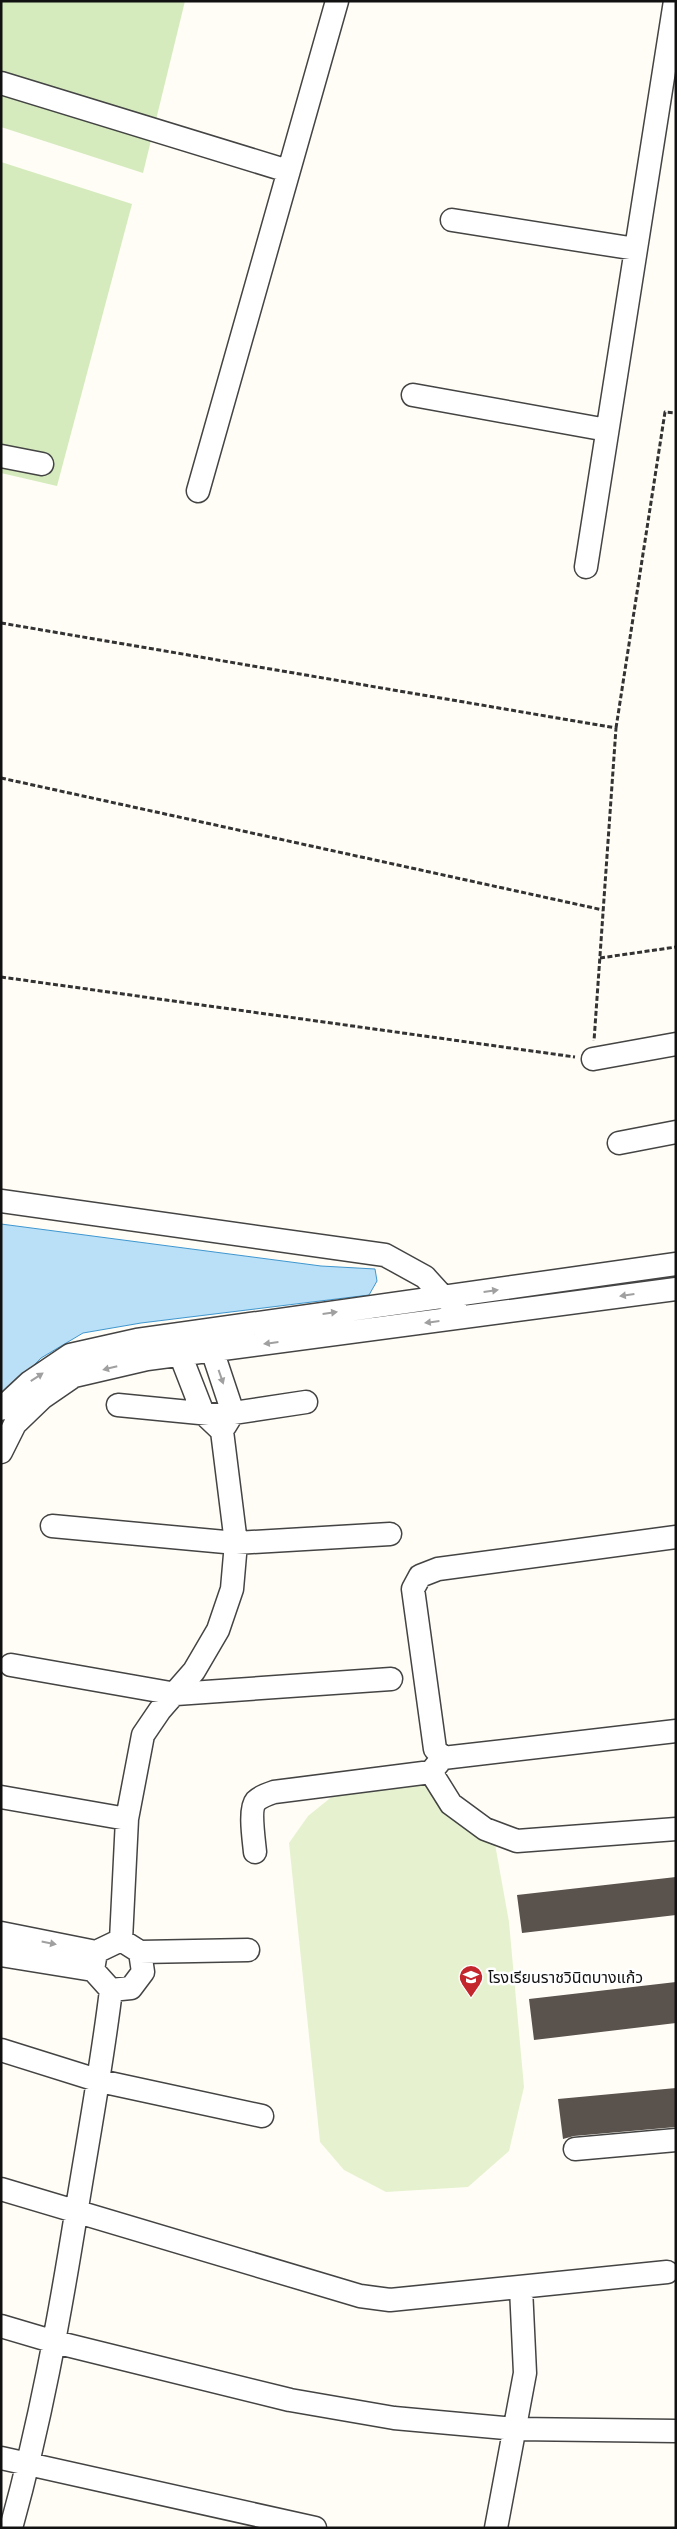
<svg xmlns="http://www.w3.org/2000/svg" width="677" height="2529" viewBox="0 0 677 2529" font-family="'Noto Serif','Noto Sans Thai',serif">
	<rect width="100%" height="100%" fill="#fffdf5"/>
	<!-- green -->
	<path fill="#d5ebbd" d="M 1,1 L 185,1 L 143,173 L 1,127 Z
		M 1,162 L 132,204 L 57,486 L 1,473 Z"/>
	<!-- pitch -->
	<path fill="#e6f2cf" d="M 350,1782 L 438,1783 L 495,1844 L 509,1922 L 524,2087 L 509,2151 L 468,2187 L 386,2192 L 344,2170 L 320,2142 L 289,1843 L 308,1816 Z"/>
	<!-- water -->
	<path fill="#b9e0f7" stroke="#3f96cf" d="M 1,1224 L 321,1266 L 375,1269 L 377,1281 L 369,1295 L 141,1323 L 83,1333 L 41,1358 L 1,1399 Z"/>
	<!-- building -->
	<path fill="#5a524d" d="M 676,1877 L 676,1915 L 522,1933 L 517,1895 Z
		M 676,1982 L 676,2023 L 534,2040 L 529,1999 Z
		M 676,2088 L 676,2127 L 574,2136 L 563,2139 L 558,2099 Z"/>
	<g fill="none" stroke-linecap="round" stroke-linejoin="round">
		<!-- minor casing -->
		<g stroke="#444" stroke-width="25">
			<path id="minor" d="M 1,83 L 288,171
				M 452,220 L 636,249
				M 413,395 L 607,430
				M 1,456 L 42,464
				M 198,491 L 337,1
				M 586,567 L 675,1
				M 593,1059 L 676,1044
				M 619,1143 L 676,1132
				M 1,1201 L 385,1255 L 425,1277 L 444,1298 L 455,1303
				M 209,1336 L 212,1350 L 233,1413 L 225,1426
				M 118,1405 L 220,1415 L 306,1402
				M 1,1409 L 30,1382 L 70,1355 L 137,1340 L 676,1264
				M 1,1452 L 15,1424 L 42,1398 L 74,1376 L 147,1359 L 676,1289
				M 52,1526 L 236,1543 L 390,1534
				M 676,1537 L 438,1569 L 420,1576 L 413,1589 L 435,1749 L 443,1758 L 676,1731
				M 11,1665 L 176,1694 L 391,1679
				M 431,1772 L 451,1804 L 485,1829 L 517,1841 L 676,1829
				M 1,1797 L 127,1819
				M 255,1852 C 254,1841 249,1809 256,1801 C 260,1797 268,1794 274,1792 L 431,1772 L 440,1761
				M 1,1933 L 96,1952
				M 121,1940 L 127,1819 L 143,1735 L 160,1710 L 194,1671 L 218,1630 L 232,1589 L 236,1543 L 222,1431 L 203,1413 L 180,1354 L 178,1341
				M 121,1940 L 140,1952 L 143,1972 L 131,1988 L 111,1990 L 93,1970 L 96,1952 Z
				M 140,1952 L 248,1950
				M 1,1955 L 93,1970
				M 1,2050 L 100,2081 L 262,2116
				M 575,2149 L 676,2140
				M 1,2189 L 360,2296 L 390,2300 L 667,2272
				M 1,2326 L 55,2342 L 290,2400 L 394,2418 L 516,2429 L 676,2431
				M 1,2458 L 315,2528
				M 11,2528 C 40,2424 59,2320 76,2214 C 88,2139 102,2065 111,1990
				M 496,2528 L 525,2373 L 521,2288"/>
		</g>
		<!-- path -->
		<path stroke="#333" stroke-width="3" stroke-dasharray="5 2.5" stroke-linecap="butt" d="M 1,623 L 616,728 L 594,1041
			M 616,728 L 665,412 L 676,413
			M 1,778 L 603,910
			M 600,958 L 676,947
			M 1,977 L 575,1057"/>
		<!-- minor -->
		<use href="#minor" stroke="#fff" stroke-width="22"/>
	</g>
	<!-- one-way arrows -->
	<defs><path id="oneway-solid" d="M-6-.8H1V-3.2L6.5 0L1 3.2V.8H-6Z" transform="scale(1.25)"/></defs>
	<g fill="#a0a0a0">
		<use href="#oneway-solid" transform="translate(491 1291) rotate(-8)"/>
		<use href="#oneway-solid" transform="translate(627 1295) rotate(172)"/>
		<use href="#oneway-solid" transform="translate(330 1313) rotate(-8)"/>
		<use href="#oneway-solid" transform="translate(432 1322) rotate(173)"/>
		<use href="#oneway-solid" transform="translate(271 1343) rotate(173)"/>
		<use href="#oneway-solid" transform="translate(110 1368) rotate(166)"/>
		<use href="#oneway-solid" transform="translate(37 1377) rotate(-33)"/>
		<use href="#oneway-solid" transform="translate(221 1377) rotate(71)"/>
		<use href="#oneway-solid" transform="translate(49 1943) rotate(11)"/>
	</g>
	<!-- icons -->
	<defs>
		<g id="school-pin" transform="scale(1.25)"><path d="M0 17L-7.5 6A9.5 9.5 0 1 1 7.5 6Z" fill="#c4262e" stroke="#fff"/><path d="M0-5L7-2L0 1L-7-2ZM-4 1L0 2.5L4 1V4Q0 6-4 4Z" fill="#fff"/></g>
	</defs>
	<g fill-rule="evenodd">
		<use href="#school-pin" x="471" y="1977"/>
	</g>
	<g text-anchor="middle" stroke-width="5" stroke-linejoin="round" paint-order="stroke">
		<!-- poi labels -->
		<g font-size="16" fill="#111" stroke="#fff" text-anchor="start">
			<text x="488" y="1983">โรงเรียนราชวินิตบางแก้ว</text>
		</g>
	</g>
	<!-- border -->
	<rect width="677" height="2529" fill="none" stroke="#111111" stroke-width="5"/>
</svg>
